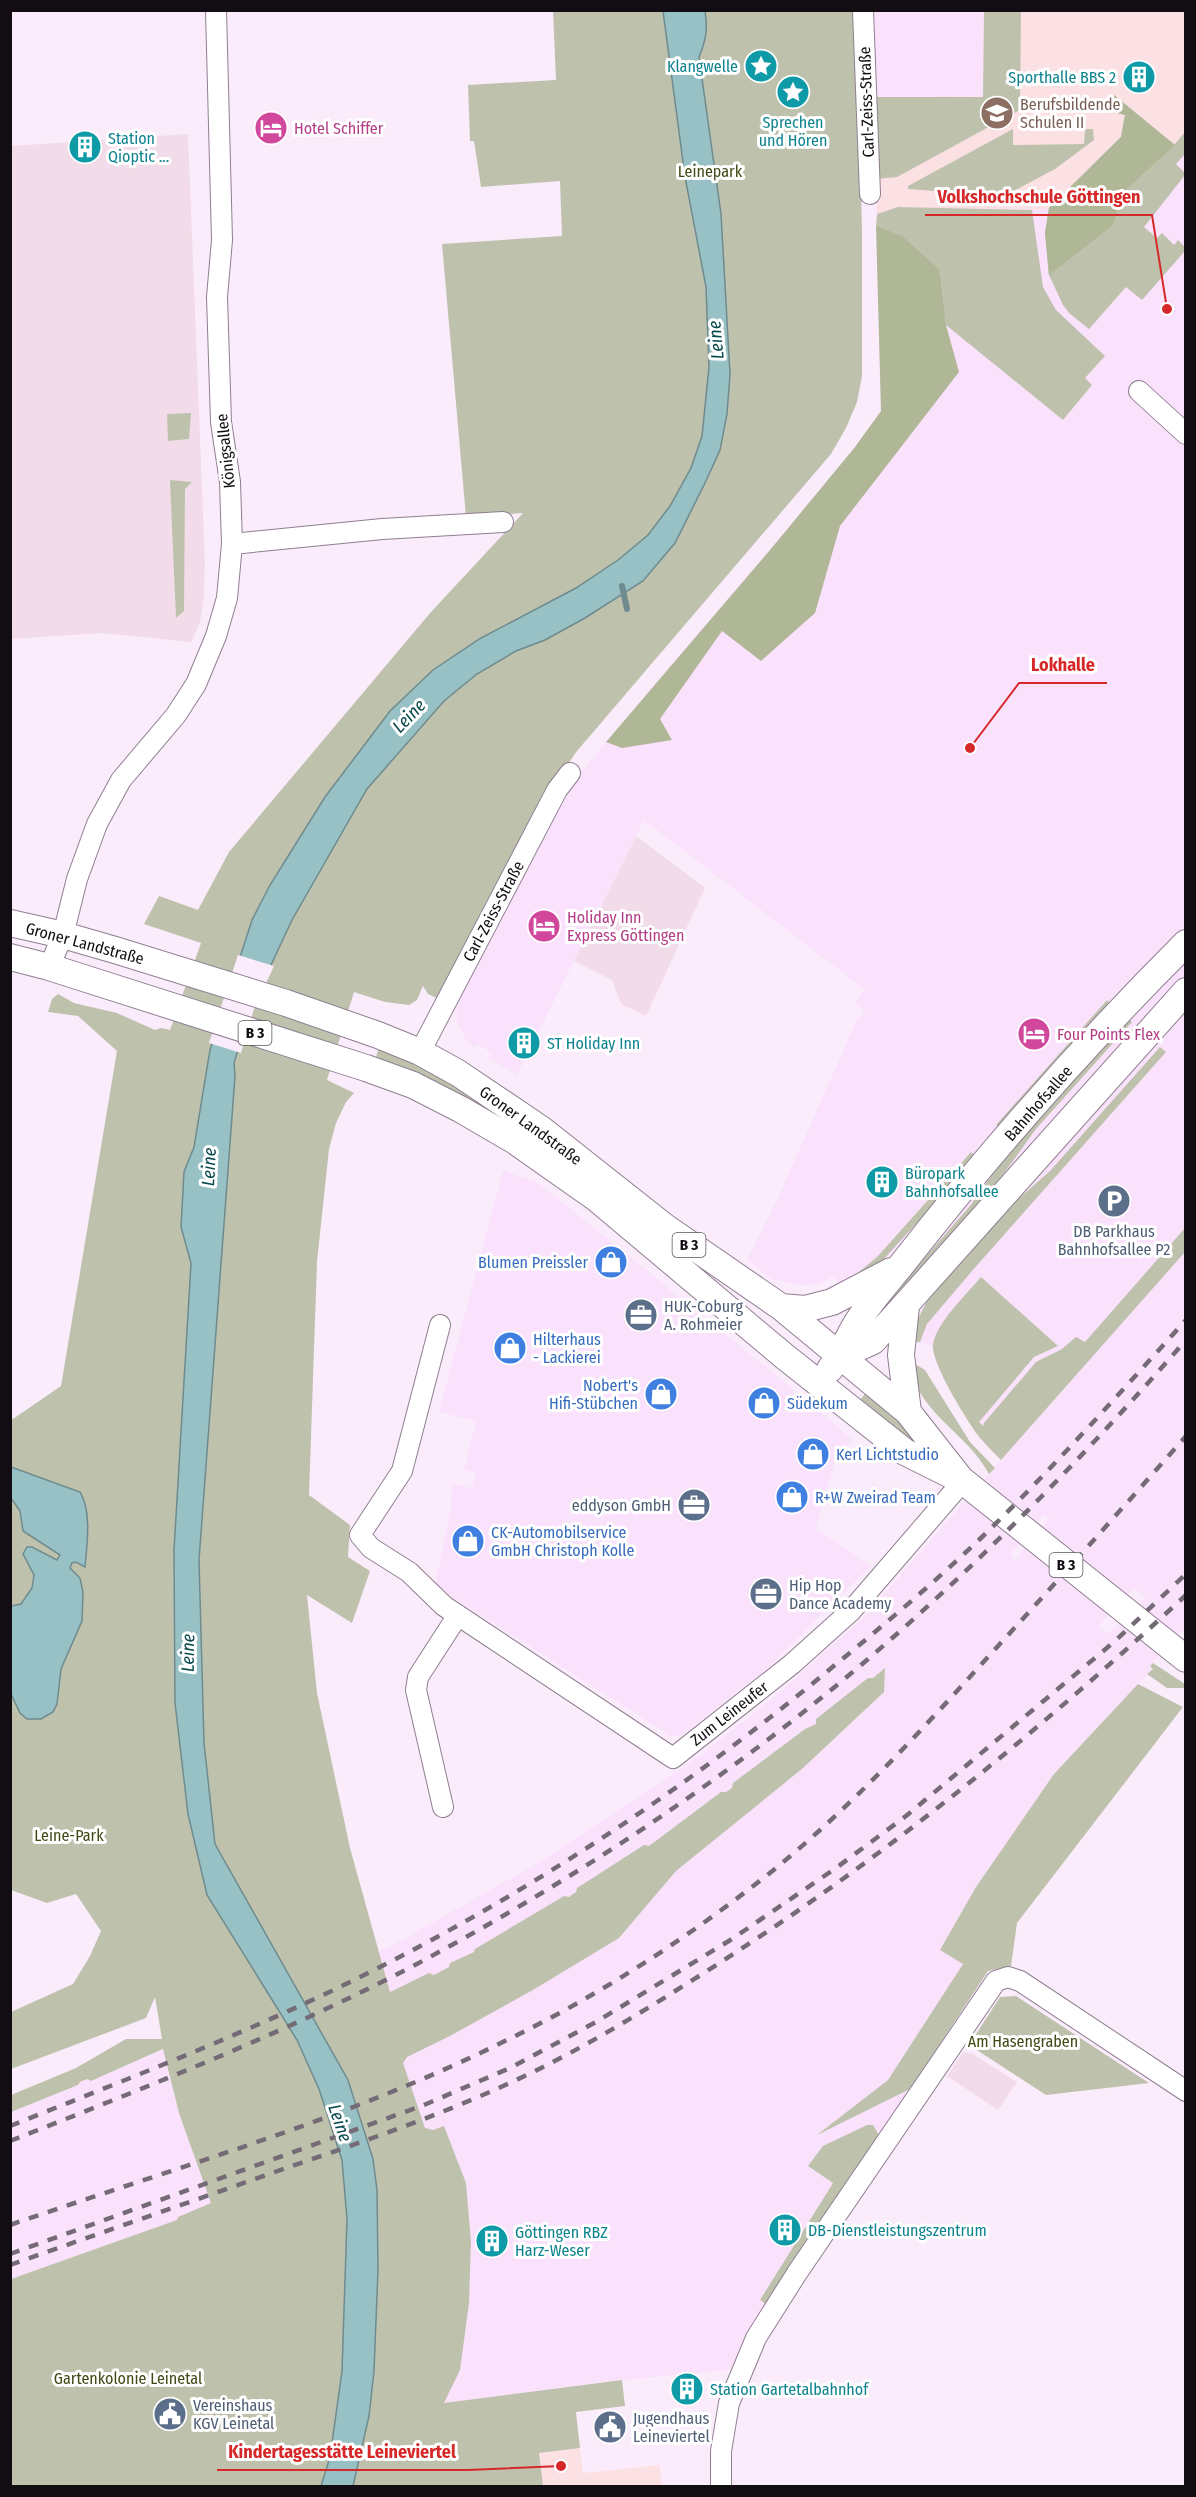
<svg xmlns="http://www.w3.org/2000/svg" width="1196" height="2497" viewBox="0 0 1196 2497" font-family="'Fira Sans Condensed',sans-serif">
	<rect width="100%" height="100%" fill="#fbecfc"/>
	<!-- built -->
	<path fill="#fae2fc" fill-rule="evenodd" d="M 874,11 L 984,11 L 983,97 L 876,97 Z
		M 1185,132 L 1185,1632 L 1182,1630 L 1150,1666 L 1153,1668 L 1147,1674 L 1054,1774 L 988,1971 L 753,2326 L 734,2369 L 594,2383 L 443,2404 L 469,2303 L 471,2241 L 468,2201 L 433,2130 L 199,2210 L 179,2217 L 178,2220 L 11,2279 L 11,2112 L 78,2085 L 79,2082 L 87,2079 L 91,2081 L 290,1995 L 402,1940 L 538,1863 L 691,1762 L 772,1699 L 864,1617 L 1001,1460 L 981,1439 L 951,1392 L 935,1360 L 933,1346 L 920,1342 L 893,1344 L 848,1307 L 834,1276 L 818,1284 L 804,1286 L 772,1279 L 747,1259 L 781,1191 L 856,1022 L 865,1011 L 855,1002 L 865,990 L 644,820 L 517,1075 L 489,1058 L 492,1053 L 477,1044 L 474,1048 L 466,1040 L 457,1021 L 457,1008 L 454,1006 L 566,791 L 669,667 L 775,544 L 855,447 L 881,411 L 877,214 L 1174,145 ZM 1043,1515 L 1049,1519 L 1015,1560 L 1010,1555 ZM 1133,1588 L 1146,1598 L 1108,1634 L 1099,1626 ZM 307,2033 L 190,2143 L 190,2142 L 173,2092 L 166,2094 Z
		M 503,1170 L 540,1184 L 799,1394 L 852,1439 L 835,1460 L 816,1528 L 871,1566 L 769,1667 L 681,1736 L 671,1736 L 435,1586 L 451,1509 L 452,1483 L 472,1488 L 476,1474 L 464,1469 L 476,1421 L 439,1412 Z"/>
	<!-- industrial -->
	<path fill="#f2dce9" d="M 188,134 L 205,564 L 204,595 L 200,623 L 191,642 L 102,633 L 11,639 L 11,146 Z
		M 636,836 L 705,888 L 646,1016 L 621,1004 L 612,980 L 574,961 Z
		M 963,2052 L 973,2054 L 1017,2082 L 998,2110 L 947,2076 Z"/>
	<!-- education -->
	<path fill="#fbe0e4" d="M 984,11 L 1185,11 L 1185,132 L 1175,145 L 1125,115 L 1121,137 L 1049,208 L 1032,210 L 898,207 L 877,214 L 876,181 L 937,96 L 983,97 Z
		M 580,2448 L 583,2473 L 660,2465 L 662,2486 L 543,2486 L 539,2453 Z"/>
	<!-- green -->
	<path fill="#bec2ad" d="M 553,11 L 857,11 L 862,231 L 862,376 L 857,402 L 846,428 L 831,454 L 577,751 L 548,793 L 436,998 L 428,994 L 423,986 L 417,1000 L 409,1005 L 385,1002 L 354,992 L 327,1080 L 354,1093 L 346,1102 L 336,1123 L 329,1149 L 317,1262 L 309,1495 L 350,1525 L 348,1557 L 370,1571 L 352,1623 L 307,1595 L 317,1693 L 350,1848 L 390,1992 L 429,1973 L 434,1975 L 449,1967 L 450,1963 L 474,1952 L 475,1949 L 564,1896 L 569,1897 L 576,1892 L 577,1888 L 644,1845 L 649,1846 L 721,1792 L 726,1792 L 732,1788 L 733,1783 L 805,1729 L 816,1724 L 816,1719 L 868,1678 L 873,1678 L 885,1668 L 884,1692 L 803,1768 L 676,1871 L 619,1938 L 533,1990 L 450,2036 L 407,2057 L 403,2063 L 425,2128 L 433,2130 L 444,2126 L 466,2183 L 471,2241 L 469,2303 L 460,2370 L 444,2403 L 622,2380 L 625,2406 L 576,2412 L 580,2448 L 539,2453 L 543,2486 L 11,2486 L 11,2279 L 177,2220 L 178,2217 L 211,2203 L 179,2113 L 163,2049 L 91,2081 L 87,2079 L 80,2082 L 78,2085 L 11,2112 L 11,2095 L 76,2068 L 126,2039 L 162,2039 L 155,1997 L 146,2018 L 11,2069 L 11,2012 L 73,1984 L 90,1956 L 101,1931 L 76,1894 L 47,1903 L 11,1890 L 11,1419 L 13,1419 L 61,1386 L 117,1051 L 78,1016 L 48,1012 L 52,999 L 58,994 L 74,1003 L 117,1013 L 155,1030 L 161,1028 L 170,1030 L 201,943 L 144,924 L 159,896 L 198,910 L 229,852 L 431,612 L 523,513 L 466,517 L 442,244 L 562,236 L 560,181 L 481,187 L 474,141 L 470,141 L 468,85 L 556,80 Z
		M 984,11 L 1021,11 L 1020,110 L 897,177 L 876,179 L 876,97 L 983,97 Z
		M 1114,95 L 1174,145 L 1185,132 L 1185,154 L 1176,164 L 1185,173 L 1185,175 L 1144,227 L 1157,238 L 1162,233 L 1174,245 L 1178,240 L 1185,247 L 1185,251 L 1142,300 L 1126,287 L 1089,329 L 1069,313 L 1063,305 L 1049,275 L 1045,233 L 1049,208 L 1121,137 L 1125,115 L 1113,112 Z
		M 1013,129 L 1013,145 L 1084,144 L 1085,129 L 1093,129 L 1094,140 L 1055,169 L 1004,196 L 908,189 L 908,186 Z
		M 898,207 L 1032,210 L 1043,287 L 1056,310 L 1105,356 L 1085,378 L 1092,385 L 1063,420 L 946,325 L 940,270 L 876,226 L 877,214 Z
		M 191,413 L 189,439 L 168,441 L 167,414 Z
		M 170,480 L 192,482 L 185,489 L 184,611 L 176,618 Z
		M 1107,1000 L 1112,1005 L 1001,1130 L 996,1125 Z
		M 1126,1017 L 1132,1022 L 1036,1129 L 979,1208 L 874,1327 L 868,1322 L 970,1206 L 1009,1151 Z
		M 379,1047 L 420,1064 L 526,1131 L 375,1061 Z
		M 1160,1047 L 1166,1052 L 972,1271 L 927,1324 L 920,1342 L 910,1343 L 911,1333 L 931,1293 L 1000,1215 L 1050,1171 Z
		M 971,1152 L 977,1157 L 882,1261 L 840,1288 L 878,1256 Z
		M 1185,1228 L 1185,1252 L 1001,1460 C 995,1454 988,1447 982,1440 C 969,1425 931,1363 933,1345 C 935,1324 967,1294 981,1277 L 1058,1346 L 1034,1357 L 979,1422 L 983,1426 L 984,1423 L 1036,1362 L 1062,1349 L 1076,1337 L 1085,1342 Z
		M 908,1364 L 915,1364 L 925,1370 L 970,1442 L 995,1468 L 989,1474 C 964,1429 923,1419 908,1364 Z
		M 868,1390 L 926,1446 L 922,1452 L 857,1404 Z
		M 1153,1663 L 1185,1684 L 1185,1688 L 1167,1688 L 1147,1674 L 1153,1669 L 1150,1666 Z
		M 1138,1684 L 1183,1707 L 1017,1923 L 1011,1966 L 988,1971 L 910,2089 L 817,2135 L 888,2080 L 963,1964 L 940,1950 L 976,1887 L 1054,1774 Z
		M 1016,1996 L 1149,2083 L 1046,2095 L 969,2045 L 1000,1997 Z
		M 867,2125 L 873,2125 L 879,2135 L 767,2305 L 760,2300 L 833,2183 L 808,2166 L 823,2146 Z"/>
	<!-- forest -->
	<path fill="#b0b797" d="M 1114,95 L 1175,145 L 1122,193 L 1113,225 L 1049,275 L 1045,233 L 1049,208 L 1121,137 L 1125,115 L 1113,112 Z
		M 876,226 L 902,236 L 940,270 L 946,325 L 959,372 L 840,526 L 815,613 L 761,661 L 722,631 L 660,719 L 672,740 L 622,748 L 606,742 L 775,544 L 855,447 L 881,411 Z"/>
	<!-- water -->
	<path fill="#97c1c4" stroke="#6f8b8f" stroke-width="1.5" d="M 663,11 L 705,11 C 708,29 706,40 699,57 L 721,214 L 730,374 L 727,414 L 720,450 L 705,483 L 675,543 L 643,581 L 585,618 L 545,640 L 516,651 L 477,674 L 444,701 L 367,789 L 292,920 L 251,1008 L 234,1063 L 235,1076 L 199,1560 L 204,1743 L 215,1844 L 348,2080 L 373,2159 L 377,2190 L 378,2270 L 374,2371 L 369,2416 L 353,2486 L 321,2486 L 330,2457 L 342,2371 L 347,2219 L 342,2160 L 319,2089 L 297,2040 L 207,1895 L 188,1814 L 175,1703 L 174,1550 L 191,1263 L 181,1227 L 184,1172 L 194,1147 L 210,1050 L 252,920 L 270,885 L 325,797 L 390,711 L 433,670 L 481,638 L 576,588 L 618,560 L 648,535 L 670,506 L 691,468 L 702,436 L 709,367 L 706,287 L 685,177 Z
		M 11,1467 L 80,1492 C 92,1512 87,1544 85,1567 L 76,1562 L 72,1563 L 70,1568 L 80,1578 L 83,1592 L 82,1621 L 61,1669 L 57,1704 L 53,1712 L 41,1719 L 27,1719 L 20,1713 L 11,1694 L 11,1606 L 21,1604 L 32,1588 L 34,1575 L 23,1554 L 27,1547 L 32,1547 L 57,1560 L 60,1555 L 23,1531 L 20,1511 L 11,1498 Z"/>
	<!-- pier -->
	<path fill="#fbecfc" d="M 238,955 L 274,966 L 254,1009 L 241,1053 L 209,1043 Z"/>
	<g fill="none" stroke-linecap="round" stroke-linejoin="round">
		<!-- stream -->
		<path stroke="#6f8b8f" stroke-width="6" d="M 622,586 L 627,609"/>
		<!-- minor casing -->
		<g stroke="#8f7e91" stroke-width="22">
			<path id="minor" d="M 863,10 L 870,194
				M 1139,391 L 1186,434
				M 232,544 L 382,529 L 503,522
				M 49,967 L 63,935 L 77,879 L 97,824 L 121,780 L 176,715 L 196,684 L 216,636 L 227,598 L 232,544 L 230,482 L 221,422 L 217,297 L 222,240 L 216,10
				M 420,1052 L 557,790 L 570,773
				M 440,1325 L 402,1471 L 360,1535 L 371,1548 L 409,1572 L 444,1606 L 673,1758 L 792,1664 L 851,1611 L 963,1481
				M 443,1807 L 416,1690 L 418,1677 L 458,1615
				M 721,2486 L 721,2451 L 729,2403 L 756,2338 L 797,2273 L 996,1981 L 1008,1977 L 1020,1981 L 1186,2091"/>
		</g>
		<!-- major casing -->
		<g stroke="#8f7e91" stroke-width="28">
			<path id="major" d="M 10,923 L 63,935 L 115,950 L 286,1003 L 378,1035 L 420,1052 L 458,1073 L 541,1129 L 665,1227 L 781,1307 L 908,1412 L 959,1477
				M 10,957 L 49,967 L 366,1068 L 413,1085 L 460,1109 L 515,1141 L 596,1198 L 784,1356 L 905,1452 L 963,1481 L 1186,1659
				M 906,1306 L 901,1355 L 908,1412
				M 781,1307 L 805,1309 L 832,1302 L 891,1271
				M 841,1356 L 873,1341 L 1186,991
				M 830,1369 C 841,1356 846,1341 855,1326 C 867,1305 884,1286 899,1268 C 988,1154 1084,1045 1186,943"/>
		</g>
		<!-- minor -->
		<use href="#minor" stroke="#fff" stroke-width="20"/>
		<!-- major -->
		<use href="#major" stroke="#fff" stroke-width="26"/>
		<!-- rail -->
		<path stroke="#756b76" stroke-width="4.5" stroke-dasharray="10 10" stroke-linecap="butt" d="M 10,2126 C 145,2072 281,2020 409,1952 C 561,1872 703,1775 835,1665 C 885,1624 935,1582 982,1537 C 1053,1468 1119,1394 1186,1320
			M 10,2141 C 147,2087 285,2033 415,1965 C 561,1887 702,1795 831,1690 C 959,1585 1077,1465 1186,1340
			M 10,2225 C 177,2167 349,2119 507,2040 C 602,1994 694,1934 776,1868 C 853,1805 921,1731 987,1658 C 1054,1585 1120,1511 1186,1436
			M 10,2254 L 424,2105 L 510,2068 L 596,2022 L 732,1939 L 836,1868 L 906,1816 L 1114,1642 L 1186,1574
			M 10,2265 C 103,2232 196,2200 289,2167 C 365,2141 441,2115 514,2081 C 579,2051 639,2014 699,1976 C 874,1866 1034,1736 1186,1595"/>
	</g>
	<!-- icons -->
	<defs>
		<g id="sight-disc" transform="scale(1.725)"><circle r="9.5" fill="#0f9aa8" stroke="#fff"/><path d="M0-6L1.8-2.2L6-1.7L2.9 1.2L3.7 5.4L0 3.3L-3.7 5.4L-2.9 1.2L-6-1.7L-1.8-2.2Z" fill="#fff"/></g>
		<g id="building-disc" transform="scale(1.725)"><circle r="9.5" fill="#0f9aa8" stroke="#fff"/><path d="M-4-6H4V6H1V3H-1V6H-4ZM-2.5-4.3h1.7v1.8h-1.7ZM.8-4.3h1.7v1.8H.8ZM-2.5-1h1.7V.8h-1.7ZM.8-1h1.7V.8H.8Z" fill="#fff"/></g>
		<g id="school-disc" transform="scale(1.725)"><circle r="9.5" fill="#8d6e63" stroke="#fff"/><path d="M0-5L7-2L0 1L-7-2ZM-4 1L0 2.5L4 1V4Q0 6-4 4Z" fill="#fff"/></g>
		<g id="hotel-disc" transform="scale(1.725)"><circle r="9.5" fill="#d1479c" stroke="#fff"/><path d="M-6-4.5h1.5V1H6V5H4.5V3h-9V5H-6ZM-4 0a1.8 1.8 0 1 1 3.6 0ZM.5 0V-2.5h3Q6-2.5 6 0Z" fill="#fff"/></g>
		<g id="parking-disc" transform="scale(1.725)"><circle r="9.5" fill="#5c6f8a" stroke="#fff"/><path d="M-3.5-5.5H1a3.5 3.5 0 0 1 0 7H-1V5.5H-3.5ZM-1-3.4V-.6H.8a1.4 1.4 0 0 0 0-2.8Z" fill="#fff"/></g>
		<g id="shop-disc" transform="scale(1.725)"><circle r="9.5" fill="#3f7fe0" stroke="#fff"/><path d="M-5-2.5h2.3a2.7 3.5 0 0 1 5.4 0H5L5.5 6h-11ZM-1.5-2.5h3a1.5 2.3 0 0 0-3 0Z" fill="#fff"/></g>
		<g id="office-disc" transform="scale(1.725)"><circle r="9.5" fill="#5c6f8a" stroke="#fff"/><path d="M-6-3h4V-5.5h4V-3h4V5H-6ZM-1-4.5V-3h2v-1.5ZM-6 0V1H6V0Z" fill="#fff"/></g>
		<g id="civic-disc" transform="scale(1.725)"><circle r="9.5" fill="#5c6f8a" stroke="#fff"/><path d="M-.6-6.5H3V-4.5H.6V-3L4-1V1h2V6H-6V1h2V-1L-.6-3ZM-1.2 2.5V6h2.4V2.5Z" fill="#fff"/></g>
	</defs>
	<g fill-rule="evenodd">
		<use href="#sight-disc" x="761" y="66"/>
		<use href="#building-disc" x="1139" y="77"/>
		<use href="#sight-disc" x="793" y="92"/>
		<use href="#school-disc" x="997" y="113"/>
		<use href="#hotel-disc" x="271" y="128"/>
		<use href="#building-disc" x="85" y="147"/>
		<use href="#hotel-disc" x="544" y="926"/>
		<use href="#hotel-disc" x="1034" y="1034"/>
		<use href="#building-disc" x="524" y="1043"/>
		<use href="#building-disc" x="882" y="1182"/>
		<use href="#parking-disc" x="1114" y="1201"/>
		<use href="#shop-disc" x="611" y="1262"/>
		<use href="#office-disc" x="641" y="1315"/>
		<use href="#shop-disc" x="510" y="1348"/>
		<use href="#shop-disc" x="661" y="1394"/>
		<use href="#shop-disc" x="764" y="1403"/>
		<use href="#shop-disc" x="813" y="1454"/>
		<use href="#shop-disc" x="792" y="1497"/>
		<use href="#office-disc" x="694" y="1505"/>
		<use href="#shop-disc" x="468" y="1541"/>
		<use href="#office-disc" x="766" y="1594"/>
		<use href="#building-disc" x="785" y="2230"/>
		<use href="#building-disc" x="492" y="2241"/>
		<use href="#building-disc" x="687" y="2389"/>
		<use href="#civic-disc" x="170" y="2414"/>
		<use href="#civic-disc" x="610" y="2427"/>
	</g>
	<g text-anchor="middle" stroke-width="6" stroke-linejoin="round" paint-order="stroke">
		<!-- shield labels -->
		<g fill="#fff" stroke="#59555a" stroke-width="1.5">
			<rect x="238.5" y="1021" width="33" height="24" rx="4.5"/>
			<rect x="672.5" y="1233" width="33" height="24" rx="4.5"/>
			<rect x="1049.5" y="1553" width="33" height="24" rx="4.5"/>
		</g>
		<g font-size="15" font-weight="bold" fill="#120c13">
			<text x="255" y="1038">B 3</text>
			<text x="689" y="1250">B 3</text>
			<text x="1066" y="1570">B 3</text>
		</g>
		<!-- culture labels -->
		<g font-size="16" fill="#0d838f" stroke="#fff" text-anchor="start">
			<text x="738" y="72" text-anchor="end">Klangwelle</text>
			<text x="1116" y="83" text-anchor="end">Sporthalle BBS 2</text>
			<text x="793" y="128" text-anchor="middle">Sprechen<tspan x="793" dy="18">und Hören</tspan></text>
			<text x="108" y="144">Station<tspan x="108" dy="18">Qioptic ...</tspan></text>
			<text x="547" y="1049">ST Holiday Inn</text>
			<text x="905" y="1179">Büropark<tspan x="905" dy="18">Bahnhofsallee</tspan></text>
			<text x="808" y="2236">DB-Dienstleistungszentrum</text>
			<text x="515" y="2238">Göttingen RBZ<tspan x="515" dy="18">Harz-Weser</tspan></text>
			<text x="710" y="2395">Station Gartetalbahnhof</text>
		</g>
		<!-- street labels -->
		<g font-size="16" fill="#120c13" stroke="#fff">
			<text transform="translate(866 102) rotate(-92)" y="6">Carl-Zeiss-Straße</text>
			<text transform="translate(225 451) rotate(-96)" y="6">Königsallee</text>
			<text transform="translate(493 911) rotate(-62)" y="6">Carl-Zeiss-Straße</text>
			<text transform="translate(85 943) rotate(15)" y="6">Groner Landstraße</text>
			<text transform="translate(1038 1103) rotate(-49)" y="6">Bahnhofsallee</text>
			<text transform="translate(531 1125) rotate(36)" y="6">Groner Landstraße</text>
			<text transform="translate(729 1713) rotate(-38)" y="6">Zum Leineufer</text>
		</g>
		<!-- education labels -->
		<g font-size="16" fill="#785e54" stroke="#fff" text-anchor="start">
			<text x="1020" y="110">Berufsbildende<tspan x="1020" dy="18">Schulen II</tspan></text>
		</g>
		<!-- hotel labels -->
		<g font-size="16" fill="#b23c85" stroke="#fff" text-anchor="start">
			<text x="294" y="134">Hotel Schiffer</text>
			<text x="567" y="923">Holiday Inn<tspan x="567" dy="18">Express Göttingen</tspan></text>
			<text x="1057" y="1040">Four Points Flex</text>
		</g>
		<!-- park labels -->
		<g font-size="16" fill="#414915" stroke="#fff">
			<text x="710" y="177">Leinepark</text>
			<text x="69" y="1841">Leine-Park</text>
			<text x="1023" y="2047">Am Hasengraben</text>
			<text x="128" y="2384">Gartenkolonie Leinetal</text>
		</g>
		<!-- service labels -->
		<g font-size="16" fill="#4e5e75" stroke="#fff" text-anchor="start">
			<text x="1114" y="1237" text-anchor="middle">DB Parkhaus<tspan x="1114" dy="18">Bahnhofsallee P2</tspan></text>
			<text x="664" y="1312">HUK-Coburg<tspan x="664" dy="18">A. Rohmeier</tspan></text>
			<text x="671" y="1511" text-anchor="end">eddyson GmbH</text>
			<text x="789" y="1591">Hip Hop<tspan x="789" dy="18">Dance Academy</tspan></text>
			<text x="193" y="2411">Vereinshaus<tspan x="193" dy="18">KGV Leinetal</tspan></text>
			<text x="633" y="2424">Jugendhaus<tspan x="633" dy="18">Leineviertel</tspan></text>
		</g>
		<!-- shop labels -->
		<g font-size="16" fill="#366cbe" stroke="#fff" text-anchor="start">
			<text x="588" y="1268" text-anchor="end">Blumen Preissler</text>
			<text x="533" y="1345">Hilterhaus<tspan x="533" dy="18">- Lackierei</tspan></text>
			<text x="638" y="1391" text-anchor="end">Nobert's<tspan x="638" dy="18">Hifi-Stübchen</tspan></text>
			<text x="787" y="1409">Südekum</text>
			<text x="836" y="1460">Kerl Lichtstudio</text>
			<text x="815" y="1503">R+W Zweirad Team</text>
			<text x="491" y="1538">CK-Automobilservice<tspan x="491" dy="18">GmbH Christoph Kolle</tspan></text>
		</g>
		<!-- water labels -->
		<g font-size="18" font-style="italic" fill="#06484b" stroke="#fff">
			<text transform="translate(716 340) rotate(-95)" y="6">Leine</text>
			<text transform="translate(409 716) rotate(-46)" y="6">Leine</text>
			<text transform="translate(209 1167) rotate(-87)" y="6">Leine</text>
			<text transform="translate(188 1653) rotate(-89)" y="6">Leine</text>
			<text transform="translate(340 2123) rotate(71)" y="6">Leine</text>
		</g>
	</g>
	<!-- callouts -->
	<path fill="none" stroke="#d62828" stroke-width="2" d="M1167 309L1152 215H925M970 748L1019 683H1107M561 2466L468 2470H217"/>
	<g fill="#d62828" stroke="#fff" stroke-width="2">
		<circle cx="1167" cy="309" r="6"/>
		<circle cx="970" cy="748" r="6"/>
		<circle cx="561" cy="2466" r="6"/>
	</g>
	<g font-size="18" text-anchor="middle" font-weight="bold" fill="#d62828" stroke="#fff" stroke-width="6" stroke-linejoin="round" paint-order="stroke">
		<text x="1039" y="203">Volkshochschule Göttingen</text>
		<text x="1063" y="671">Lokhalle</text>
		<text x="342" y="2458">Kindertagesstätte Leineviertel</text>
	</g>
	<!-- border -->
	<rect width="1196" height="2497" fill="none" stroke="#120c13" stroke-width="24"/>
</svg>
